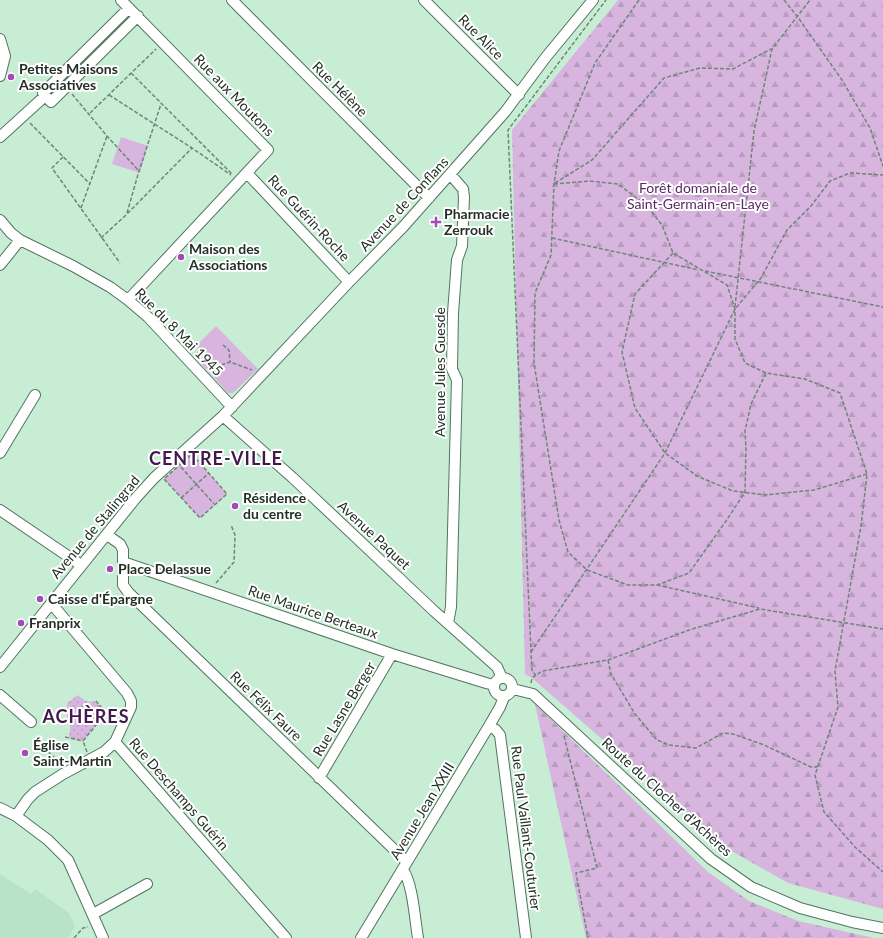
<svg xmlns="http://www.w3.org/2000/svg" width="883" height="938" viewBox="0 0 883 938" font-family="Lato,sans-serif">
	<defs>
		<pattern id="forest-firs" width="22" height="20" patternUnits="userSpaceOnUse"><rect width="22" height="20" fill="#d7b5df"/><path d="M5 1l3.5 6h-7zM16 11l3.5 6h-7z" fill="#b89cbf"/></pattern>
		<pattern id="garden-dots" width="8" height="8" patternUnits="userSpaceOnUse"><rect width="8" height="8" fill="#d7b5df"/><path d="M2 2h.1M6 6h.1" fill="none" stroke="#b89cbf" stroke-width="1.8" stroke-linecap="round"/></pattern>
	</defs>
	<rect width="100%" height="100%" fill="#c8edd5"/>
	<!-- built -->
	<path fill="#b8e3c7" d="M 0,874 L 31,894 L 35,889 L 69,913 L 75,926 L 68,938 L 0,938 Z"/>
	<!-- green -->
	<path fill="#d7b5df" d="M 121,137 L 148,146 L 140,173 L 112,164 Z
		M 216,326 L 258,369 L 233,393 L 228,393 L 195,357 L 200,350 L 196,346 Z
		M 192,454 L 227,494 L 200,518 L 164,479 Z"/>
	<!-- forest -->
	<path fill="url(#forest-firs)" d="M 618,0 L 883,0 L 883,909 L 788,883 L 728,849 L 532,678 L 525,674 L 512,130 Z
		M 535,704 L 708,872 L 749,901 L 798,921 L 874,938 L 586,938 Z"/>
	<!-- garden -->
	<path fill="url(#garden-dots)" d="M 78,695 C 84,701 87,703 96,701 L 106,713 L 83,741 L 69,738 L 71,721 L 67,721 L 67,703 Z"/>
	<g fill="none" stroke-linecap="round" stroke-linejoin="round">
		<!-- minor casing -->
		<g stroke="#53745f" stroke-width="12">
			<path id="minor" d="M 121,0 L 268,150 L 128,300
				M 232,0 L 429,198
				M 424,0 L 519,95
				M 129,8 L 43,93 L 51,102 L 138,16
				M 0,39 L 5,56 L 0,76
				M 0,137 L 45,96
				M 247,173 L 349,282
				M 0,220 L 11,233 L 20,240 L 73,266 L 110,287 L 128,300 L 148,317 L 232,407
				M 0,265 L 20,240
				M 223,416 L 293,478 L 434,611 L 497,667 L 502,678
				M 0,453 L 35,395
				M 0,510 L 81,565
				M 107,535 L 120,544 L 123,550 L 123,585 L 128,592 L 407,862
				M 123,562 L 392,654 L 486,683 L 494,685
				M 448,623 L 451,607 L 457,380 L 452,369 L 453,313 L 457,260 L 462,246 L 464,197 L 463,189 L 450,174
				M 0,667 L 135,499 L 154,478 L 223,416 L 349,282 L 403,227 L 505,112 L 546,57 L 593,0
				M494 687a9 9 0 1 1 18 0a9 9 0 1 1-18 0Z
				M 513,689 L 533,694 L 711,859 L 751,887 L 800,908 L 852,922 L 883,928
				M 0,695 L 31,722
				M 489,726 L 496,730 L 500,735 L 526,938
				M 115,742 L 286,938
				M 319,778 L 392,654
				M 0,808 L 16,816 L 48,840 L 68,860 L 103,938
				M 16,816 L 28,799 L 35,792 L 63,774 L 104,752 L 115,742 L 131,707 L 131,701 L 127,693 L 51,603
				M 403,870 C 413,884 415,921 418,938
				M 93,914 L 147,884
				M 361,938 L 489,726 L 500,707 L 504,697"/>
		</g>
		<!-- path -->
		<path stroke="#6e8676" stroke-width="1.5" stroke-dasharray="4 2" stroke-linecap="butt" d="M 639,0 L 595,63 L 559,151 L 554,184 L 551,255 L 535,293 L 534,363 L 559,520 L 568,552 L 587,570 L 628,585 L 657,585 L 689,573 L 726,521 L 745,492 L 746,448 L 745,431 L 751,404 L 766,373
			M 784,0 L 797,16 L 842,80 L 870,128 L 883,166
			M 131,73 L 232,174
			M 72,94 L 107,136 L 139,171
			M 109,95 L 192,148 L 231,175
			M 90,113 L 156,49
			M 30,123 L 90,184
			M 63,157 L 52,168 L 120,263
			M 555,183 L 592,160 L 664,78 L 700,68 L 733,69 L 771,49
			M 554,184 L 590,181 L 618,184 L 646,205 L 662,225 L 673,253 L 727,285 L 735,309 L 735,339 L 745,363 L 766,373 L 805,379 L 840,393 L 867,474 L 861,526 L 835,671 L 838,707 L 815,775 L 824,812 L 855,847 L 883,872
			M 81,208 L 107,136
			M 127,213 L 139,171 L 161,104
			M 101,238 L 126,215 L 192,148
			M 552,238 L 699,270
			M 673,253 L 635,294 L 622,352 L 635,408 L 665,453 L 697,476 L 733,491 L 765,495 L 814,490 L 867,474
			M 705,271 L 883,307
			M 735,307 L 754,131 L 772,49 L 810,0
			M 223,345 L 229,350 L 230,362
			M 196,356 L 200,350
			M 210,369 L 230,362 L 252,370
			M 192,454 L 227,494 L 200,518 L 164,479 Z
			M 181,467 L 214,504
			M 181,498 L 209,473
			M 216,583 L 234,562 L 235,535 L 231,525
			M 657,585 L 759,608
			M 531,652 L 665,453 L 735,309 L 761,278 L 787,230 L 811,206 L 830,181 L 850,173 L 883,175
			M 608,660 L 611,674 L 635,714 L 657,740 L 669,745 L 696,748 L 723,733 L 733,734 L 764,745 L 811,767 L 817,767
			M 536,676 L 532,670 L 531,652 L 508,130 L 606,0
			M 531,683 L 532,678 L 542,671 L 608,660 L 692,629 L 760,609 L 883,629
			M 564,736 L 597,868 L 576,873 L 588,938
			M 65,737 L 83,741
			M 39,744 L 62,764
			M 87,752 L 83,741 L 106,713 L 96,701
			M 74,938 L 83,928 L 88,927"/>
		<!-- minor -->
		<use href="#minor" stroke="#fff" stroke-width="10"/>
	</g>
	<!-- markers -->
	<g fill="#a34ab7" stroke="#fff" stroke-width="1.5">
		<circle cx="11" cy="77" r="4"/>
		<path d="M434 216h4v4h4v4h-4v4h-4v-4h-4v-4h4z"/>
		<circle cx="181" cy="257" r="4"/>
		<circle cx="235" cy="506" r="4"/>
		<circle cx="110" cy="569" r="4"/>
		<circle cx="40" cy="599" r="4"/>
		<circle cx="21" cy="623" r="4"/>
		<circle cx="25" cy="753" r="4"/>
	</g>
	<g text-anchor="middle" stroke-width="4" stroke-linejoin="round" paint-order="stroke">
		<!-- street labels -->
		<g font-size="14" fill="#223027" stroke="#fff">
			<text transform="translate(481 37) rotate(45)" y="5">Rue Alice</text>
			<text transform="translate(340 89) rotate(45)" y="5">Rue Hélène</text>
			<text transform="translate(234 95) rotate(46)" y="5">Rue aux Moutons</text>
			<text transform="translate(404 204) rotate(-47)" y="5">Avenue de Conflans</text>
			<text transform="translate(309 218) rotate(47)" y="5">Rue Guérin-Roche</text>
			<text transform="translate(179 332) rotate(45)" y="5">Rue du 8 Mai 1945</text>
			<text transform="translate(440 372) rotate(-90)" y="5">Avenue Jules Guesde</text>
			<text transform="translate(95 527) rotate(-50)" y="5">Avenue de Stalingrad</text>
			<text transform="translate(374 535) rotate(43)" y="5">Avenue Paquet</text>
			<text transform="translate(313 612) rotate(19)" y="5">Rue Maurice Berteaux</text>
			<text transform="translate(266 706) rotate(44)" y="5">Rue Félix Faure</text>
			<text transform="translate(344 709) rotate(-59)" y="5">Rue Lasne Berger</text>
			<text transform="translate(179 794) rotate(49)" y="5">Rue Deschamps Guérin</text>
			<text transform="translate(667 797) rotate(42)" y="5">Route du Clocher d'Achères</text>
			<text transform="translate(422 811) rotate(-59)" y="5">Avenue Jean XXIII</text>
			<text transform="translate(526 828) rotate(83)" y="5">Rue Paul Vaillant-Couturier</text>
		</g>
		<!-- poi labels -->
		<g font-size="14" font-weight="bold" fill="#223027" stroke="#fff" text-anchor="start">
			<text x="19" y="74">Petites Maisons<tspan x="19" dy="16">Associatives</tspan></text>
			<text x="444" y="219">Pharmacie<tspan x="444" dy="16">Zerrouk</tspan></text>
			<text x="189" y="254">Maison des<tspan x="189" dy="16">Associations</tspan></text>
			<text x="243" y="503">Résidence<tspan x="243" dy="16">du centre</tspan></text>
			<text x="118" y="574">Place Delassue</text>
			<text x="48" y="604">Caisse d'Épargne</text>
			<text x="29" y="628">Franprix</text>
			<text x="33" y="750">Église<tspan x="33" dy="16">Saint-Martin</tspan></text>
		</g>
		<!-- park labels -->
		<g font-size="14" fill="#592a64" stroke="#fff">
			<text x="698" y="193">Forêt domaniale de<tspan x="698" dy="16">Saint-Germain-en-Laye</tspan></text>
		</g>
		<!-- district labels -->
		<g font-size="18" font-weight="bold" letter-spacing="1" fill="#43184c" stroke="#fff">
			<text x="216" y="465">CENTRE-VILLE</text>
			<text x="86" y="723">ACHÈRES</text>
		</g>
	</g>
</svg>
